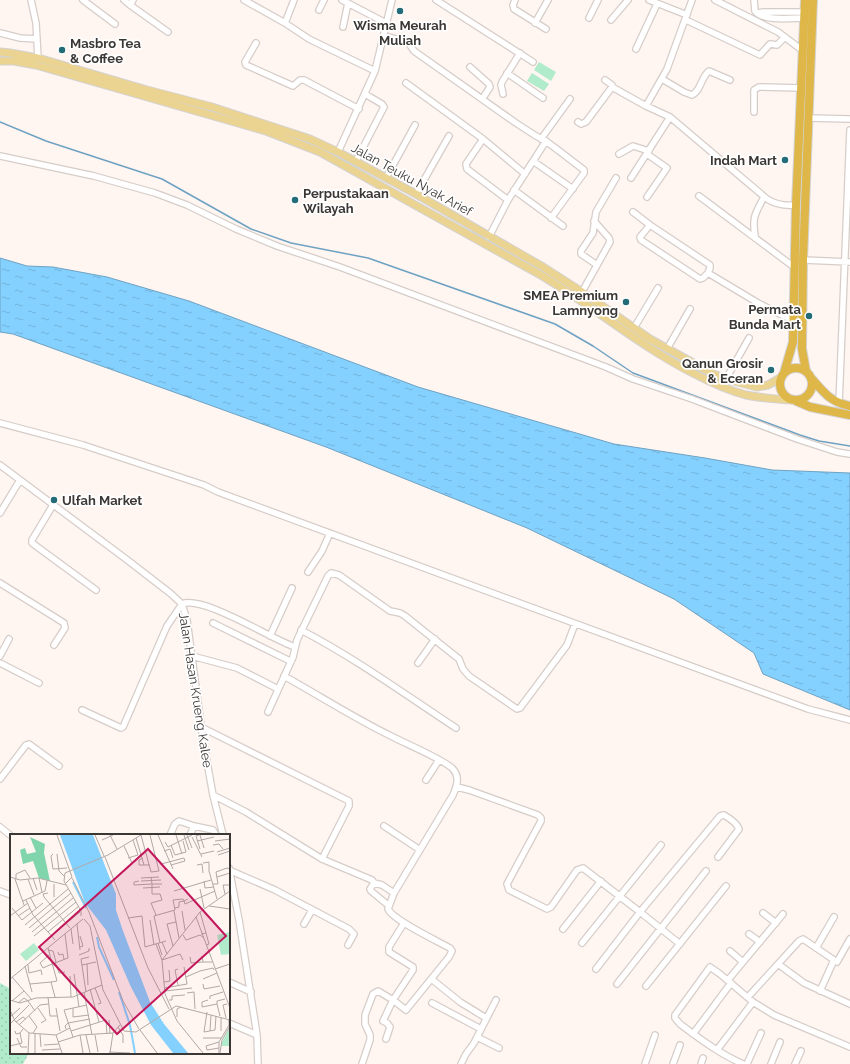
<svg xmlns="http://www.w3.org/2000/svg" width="850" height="1064" viewBox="0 0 850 1064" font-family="Raleway,sans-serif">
	<defs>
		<pattern id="grass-dots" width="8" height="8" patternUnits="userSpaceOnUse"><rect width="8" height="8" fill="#b0ebcc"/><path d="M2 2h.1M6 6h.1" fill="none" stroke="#98cab0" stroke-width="1.8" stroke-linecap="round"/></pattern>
		<pattern id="water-ripples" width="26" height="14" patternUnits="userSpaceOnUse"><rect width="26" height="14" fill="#84d0ff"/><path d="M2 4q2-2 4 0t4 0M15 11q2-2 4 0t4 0" fill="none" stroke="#73b3db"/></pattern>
	</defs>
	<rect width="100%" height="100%" fill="#fff5f1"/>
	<!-- grass -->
	<path fill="url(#grass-dots)" d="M 0,983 L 11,989 L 11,1053 L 29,1053 L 23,1064 L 0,1064 Z"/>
	<!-- pitch -->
	<path fill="#b0ebcc" d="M 539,62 L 556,72 L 551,81 L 534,70 Z
		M 532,73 L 549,84 L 544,91 L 527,81 Z"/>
	<!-- water -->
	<path fill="url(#water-ripples)" stroke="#6ea2c2" d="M 0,258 L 27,266 L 53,267 L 107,277 L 189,301 L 418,387 L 614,444 L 705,458 L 772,470 L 850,473 L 850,710 L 763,674 L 754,653 L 674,599 L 527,528 L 326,447 L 13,334 L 0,332 Z"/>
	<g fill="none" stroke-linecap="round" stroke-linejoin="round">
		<!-- stream -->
		<path stroke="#6ea2c2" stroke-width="1.5" d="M 0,122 L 46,141 L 162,179 L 251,229 L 291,243 L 368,258 L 555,324 L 593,346 L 633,373 L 800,435 L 819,441 L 850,446"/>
		<!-- minor casing -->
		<g stroke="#d6cdc9" stroke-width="8">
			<path id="minor" d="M 31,0 L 36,23 L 38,58
				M 83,0 L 115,24
				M 124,0 L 130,5 L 133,0
				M 244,0 L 285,23 L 309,39 L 375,71
				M 342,0 L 386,23
				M 436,0 L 533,62
				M 515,0 L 513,5 L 514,9 L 546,29
				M 649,0 L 687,15
				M 692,0 L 667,69 L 646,106 L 670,117 L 767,199 C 776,205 785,206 796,205
				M 715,0 L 778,32 L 802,50
				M 754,0 L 755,11 C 764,22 792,18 805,18
				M 130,5 L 168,32
				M 319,10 L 324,0
				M 757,13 L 764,12 L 805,12
				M 589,18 L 598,0
				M 611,20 L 628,0
				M 686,20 L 760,55 L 770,44 L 777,45 L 785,37
				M 285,23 L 294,0
				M 535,23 L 548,0
				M 343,27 L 348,3
				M 0,33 L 20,38 L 37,39
				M 384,36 L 408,42 L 414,51 L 516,123 L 536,136 L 546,141 L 584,170 L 584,173 L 551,218
				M 256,43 L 245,62 L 246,65 L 293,86 L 300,80 L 304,80 L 359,109
				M 636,49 L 657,4
				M 470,67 L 489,84 L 490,87 L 483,98
				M 507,73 L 543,98
				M 662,79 L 684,92 L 692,95 C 701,91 701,77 709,71 L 730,80
				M 605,80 L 612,85 L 612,87
				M 406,83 L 483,139 L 525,174
				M 503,94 L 501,85 L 502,82 L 520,53
				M 754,112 L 754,90 L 759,87 L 801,88
				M 808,118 L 850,119
				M 578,122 L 581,124 L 586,122 L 612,87 L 646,106
				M 483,139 L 466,164 L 467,169 L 508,200
				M 541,139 L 570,99
				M 338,152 L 375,71 L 392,0
				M 619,154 L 633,146 L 649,151
				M 647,154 L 667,168 L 647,197
				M 0,156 L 94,176 L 155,193 L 187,205 L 236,229 L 277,246 L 340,267 L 606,367 L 633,379 L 692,399 L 797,439 L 837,452 L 850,454
				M 356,161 L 384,107 L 382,104 L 365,94
				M 533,161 L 573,189
				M 386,178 L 415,125
				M 631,178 L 670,117
				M 514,190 L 563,226
				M 416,194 L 449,136
				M 699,196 L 794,267
				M 633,212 L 650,225 L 710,265 L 710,268 L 708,273 L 758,303 L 794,321
				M 650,225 L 640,237 L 641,240 L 700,279 L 703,278 L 708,273
				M 755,236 C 752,217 755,214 764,197
				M 489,237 L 508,200 L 546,141
				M 803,260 L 850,262
				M 597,265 L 581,254 L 581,251 L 593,233 L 596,212 L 616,178
				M 582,292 L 610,242 L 609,238 L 594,221
				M 634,328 L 658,288
				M 667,349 L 690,309
				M 726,379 L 749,338
				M 839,404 L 850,130
				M 0,423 L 83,445 L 204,485 L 218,492 L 756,690 L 808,709 L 850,720
				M 0,465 L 126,559 L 170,593 L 182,604 L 187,620 L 203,740 L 213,795 L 223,835
				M 53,505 L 32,540 L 32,543 L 96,590
				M 0,513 L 20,480
				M 308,572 L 322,551 L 330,533
				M 0,583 L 64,623 L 65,628 L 54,645
				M 213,623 L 290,661
				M 301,630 C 355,658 406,695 456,728
				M 270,636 L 292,588
				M 0,656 L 9,639
				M 192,656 L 237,668 L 278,689
				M 0,663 L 39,683
				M 418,663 L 435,639
				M 284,676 C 320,696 354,718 391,736 C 404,743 445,760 453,769 C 460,777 457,786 453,795 L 394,893 L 388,909 C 393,920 437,941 450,948 L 452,951 L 449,957 L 406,1010 L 393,1000 L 383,1021 L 387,1023 L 390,1027 L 386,1039
				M 82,710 L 121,728 L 123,727 L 167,626 L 182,604 C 203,595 271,639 295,647
				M 268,712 L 293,657 L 297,640 L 328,576 L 331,573 L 339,575 L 390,611 L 400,613 L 405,616 L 459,659 L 463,669 L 469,676 L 517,709 L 520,708 L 567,645 L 575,624
				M 201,727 L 349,801 L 349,806 L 322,859
				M 0,779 L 26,745 L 29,744 L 59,766
				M 426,780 L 439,760
				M 457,787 L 469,790 L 538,815 L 541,818 L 541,821 L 507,884 L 509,890 L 547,909 L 551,907 L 577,870 L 583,868 L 640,912 L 596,969
				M 213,795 L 246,812 L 322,859 L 372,880 L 374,883 L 370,889 L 371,891 L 388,905
				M 384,826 L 420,850
				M 0,827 L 10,835
				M 170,835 L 175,824 L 179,821 L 194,826 L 213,830 L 216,835
				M 190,835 L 194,826
				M 229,868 L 239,920 L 257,1035 L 258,1064
				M 229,870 L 275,890 L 349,929 L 354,934 L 348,945
				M 374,883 L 382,885 L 394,893
				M 0,891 L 11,895
				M 763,913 L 776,923
				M 304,924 L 312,910
				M 563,929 L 601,881
				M 749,934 L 760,942
				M 582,943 L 661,845
				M 680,944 L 640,912 L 720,816 L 724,815 C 729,818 737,823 739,829 L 718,857
				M 816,948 L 834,917
				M 730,951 L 743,962
				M 834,960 L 837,962 L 850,939
				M 778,964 L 804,983 L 850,1004
				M 728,980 L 783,914
				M 434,981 L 460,1002 L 486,1018
				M 229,982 L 251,992
				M 617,984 L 706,871
				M 646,986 L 726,886
				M 748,997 L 799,941 L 803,939 L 834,960 L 820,991
				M 432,1003 L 481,1029
				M 229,1023 L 257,1035
				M 693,1034 L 731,983
				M 477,1037 L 499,1048
				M 717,1050 L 753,1002
				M 362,1064 L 370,1040 L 370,1035 L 365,1024 L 365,1015 L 373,994 L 378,991 L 393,1000 L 413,970 L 413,967 L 389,952 L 389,947 L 404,923
				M 461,1064 L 466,1054 L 474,1043 L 496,1000
				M 645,1064 L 655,1035
				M 673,1064 L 680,1045
				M 701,1064 L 703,1058
				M 743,1064 C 720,1054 700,1039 680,1024 L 675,1018 L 675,1015 L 710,967 L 720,974 L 753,1002 L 774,1015 L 850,1047
				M 747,1064 L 761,1033
				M 771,1064 L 780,1042
				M 795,1064 L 801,1051"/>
		</g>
		<!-- major casing -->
		<g stroke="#d4d3d3" stroke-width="9">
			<path id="major" d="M 0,52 L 10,53 L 38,58 L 147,90 L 212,107 L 310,139 L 338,152 L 416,194 L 543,267 L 582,292 L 650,339 L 713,374 L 726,379 L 757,387 L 768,385 L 782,377
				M 0,61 L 14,61 L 36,65 L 266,131 L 320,152 L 539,274 C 592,305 638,345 693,373 C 710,382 727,390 746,395 C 761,398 776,399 791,400"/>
		</g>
		<!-- highway casing -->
		<g stroke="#d4d3d3" stroke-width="10">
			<path id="highway" d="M780 384a16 16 0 1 1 32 0a16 16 0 1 1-32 0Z
				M 806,371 L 802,349 L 803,260 L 813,0
				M 784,373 L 793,342 L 796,205 L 805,0
				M 812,379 C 825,394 831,402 850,406
				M 796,401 L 810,407 L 850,415"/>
		</g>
		<!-- minor -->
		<use href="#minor" stroke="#fff" stroke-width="5.5"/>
		<!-- major -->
		<use href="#major" stroke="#ebd491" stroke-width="7"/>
		<!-- highway -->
		<use href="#highway" stroke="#deb748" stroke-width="8"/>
	</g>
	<!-- markers -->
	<g fill="#236c77" stroke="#fff" stroke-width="1.5">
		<circle cx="400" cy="11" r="4"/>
		<circle cx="62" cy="50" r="4"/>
		<circle cx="785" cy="160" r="4"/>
		<circle cx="295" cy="200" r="4"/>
		<circle cx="626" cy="302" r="4"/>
		<circle cx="809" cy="316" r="4"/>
		<circle cx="771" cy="370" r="4"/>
		<circle cx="54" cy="500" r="4"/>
	</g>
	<g text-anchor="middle" stroke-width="3.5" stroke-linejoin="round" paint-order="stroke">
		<!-- poi labels -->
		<g font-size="13" font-weight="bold" fill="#3b3735" stroke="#fff" text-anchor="end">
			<text x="400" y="30" text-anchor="middle">Wisma Meurah<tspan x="400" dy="15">Muliah</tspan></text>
			<text x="70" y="48" text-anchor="start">Masbro Tea<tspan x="70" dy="15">&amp; Coffee</tspan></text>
			<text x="777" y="165">Indah Mart</text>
			<text x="303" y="198" text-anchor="start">Perpustakaan<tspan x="303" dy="15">Wilayah</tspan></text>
			<text x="618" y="300">SMEA Premium<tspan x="618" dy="15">Lamnyong</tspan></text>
			<text x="801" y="314">Permata<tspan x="801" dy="15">Bunda Mart</tspan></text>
			<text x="763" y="368">Qanun Grosir<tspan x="763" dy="15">&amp; Eceran</tspan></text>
			<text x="62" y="505" text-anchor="start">Ulfah Market</text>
		</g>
		<!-- street labels -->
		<g font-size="13" fill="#3b3735" stroke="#fff">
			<text transform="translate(412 179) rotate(29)" y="5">Jalan Teuku Nyak Arief</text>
			<text transform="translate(196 690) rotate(81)" y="5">Jalan Hasan Krueng Kalee</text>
		</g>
	</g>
	<!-- overview -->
	<g transform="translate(10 834)">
		<rect width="220" height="220" fill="#fff5f1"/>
		<path d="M 220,98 L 220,120 L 211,121 L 207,101 ZM 24,109 L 29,116 L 16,127 L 10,120 Z" fill="#b0ebcc"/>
		<path d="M 20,3 L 35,10 L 34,19 L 40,47 L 29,44 L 23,27 L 13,30 L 10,16 L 15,14 L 17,20 L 26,18 Z" fill="#81d5ac"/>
		<path d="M 220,193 L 220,212 L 211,212 L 212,208 Z" fill="#b0ebcc"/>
		<path d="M 50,1 L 83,1 L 106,60 L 106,76 L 113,97 L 140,168 L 154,190 L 178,219 L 163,219 L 141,191 L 121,153 L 96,96 L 75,69 Z" fill="#84d0ff"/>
		<path fill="none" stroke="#84d0ff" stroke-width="2" d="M 63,48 L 76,74M 87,103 L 89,113 L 104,146M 109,158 L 120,191 L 125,219"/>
		<path fill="none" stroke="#b1a9a6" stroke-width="1" d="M 47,1 L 62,43 L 56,49M 85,1 L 94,22M 100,1 L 107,15M 131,1 L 141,38 L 149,37 L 140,1M 148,1 L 163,35M 166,1 L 172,20M 174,1 L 179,16M 177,1 L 182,14M 189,1 L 186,2 L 190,15M 190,1 L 194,14M 182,3 L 192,23M 126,4 L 134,31M 92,6 L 103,1M 187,7 L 204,3M 205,7 L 220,5M 155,8 L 158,13 L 182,1M 161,11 L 165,21 L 176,18 L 173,7M 203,11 L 209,10 L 213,15M 114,12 L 122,29M 154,17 L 160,15 L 163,24M 207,18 L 220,14M 43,20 L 41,22 L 43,35 L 57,34M 47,20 L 49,37 L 54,42M 191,20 L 204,17M 208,21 L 220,17M 95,23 L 138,134 L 159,175M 118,24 L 128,21 L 123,6M 133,24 L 129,26 L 129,31 L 140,31M 193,29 L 199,28 L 199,37 L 207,65M 151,30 L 174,24 L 175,27 L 161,31M 187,31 L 192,30 L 193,39M 0,43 L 10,46 L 28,44 L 56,51M 207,43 L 220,39M 23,44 L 27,56M 29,44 L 32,58M 62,44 L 79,78 L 113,167 L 129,195M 131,44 L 149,43M 5,45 L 14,71M 6,45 L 6,40 L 15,36 L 20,44M 18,45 L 24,61M 129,47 L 124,48 L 124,51 L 142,50 L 141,43M 131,47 L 151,46M 194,47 L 195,54 L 204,53M 44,50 L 44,63M 203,50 L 208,50 L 206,38 L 217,34 L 220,35M 133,54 L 150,53M 190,55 L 194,74M 164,57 L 201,46M 38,59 L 33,60 L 34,63 L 60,94M 215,60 L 213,51 L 220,51M 20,63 L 26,74M 16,66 L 23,81 L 45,106M 13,67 L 35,57 L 37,47M 199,72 L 220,75M 2,74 L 12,86 L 33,69M 165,74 L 169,73 L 169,68 L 174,67 L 175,70 L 205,57M 164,77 L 169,104M 172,77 L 175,96M 190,78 L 196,99 L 191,100M 146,81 L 141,69 L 152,66 L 150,60 L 142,60 L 142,50 L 152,50M 0,82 L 18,69M 8,82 L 20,74M 71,82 L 71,77 L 54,47 L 55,39 L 98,21 L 131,1M 186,83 L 220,174M 118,84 L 132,82 L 135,113 L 156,107M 74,85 L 80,92 L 93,156 L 114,197 L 126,198 L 166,172 L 220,186M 140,86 L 144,111M 67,90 L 70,116M 15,91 L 58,55M 19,94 L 61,59M 61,95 L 63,110M 22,98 L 63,64M 38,98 L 69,72M 196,99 L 199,110 L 196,111M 173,101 L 176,106 L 190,101 L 194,104M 24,102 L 66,68M 41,102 L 70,78M 70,102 L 73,112 L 70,113M 152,108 L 157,120M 148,109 L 152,121M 150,109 L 144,82 L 165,76 L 163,66 L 173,65 L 174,67 L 178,65M 146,110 L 152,126 L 170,120 L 173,126M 163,112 L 157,90 L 166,88M 38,114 L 47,147 L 41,148 L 45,163M 38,116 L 43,117 L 46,128M 48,118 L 49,121 L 53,120 L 54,125M 39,121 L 30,129 L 33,134 L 42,130M 69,121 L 79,117 L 79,114M 192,122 L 193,128 L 202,128M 180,123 L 181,129 L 193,128M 45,128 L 49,139 L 55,138M 42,130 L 58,124 L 55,100M 77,130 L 78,151M 18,131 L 19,139 L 31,136 L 32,141M 72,131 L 86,128M 15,132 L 22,158M 205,135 L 220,130M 64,140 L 69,173M 60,142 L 61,163M 2,143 L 22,166M 176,143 L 190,137 L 203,134 L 204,136M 0,145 L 73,85M 193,145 L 207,139M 154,148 L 160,147 L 159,136M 20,150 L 41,148M 193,150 L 194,155 L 210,152M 168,151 L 165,136 L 168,135M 85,154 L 91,169 L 88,170M 155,154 L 177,150 L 174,133M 80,155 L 89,188M 155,157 L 182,154M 74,158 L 82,201M 76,158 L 71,125 L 79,123M 177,159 L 184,158 L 185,175M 38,163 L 40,182 L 47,182M 200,165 L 200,162 L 213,158M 0,166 L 10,169 L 26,164 L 63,163 L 92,151M 159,166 L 162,166 L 162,162 L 175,161M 198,166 L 192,168 L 192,173 L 207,170 L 207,167 L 215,165M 2,167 L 14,157M 18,167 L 25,177M 8,169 L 14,164 L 18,167M 207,170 L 210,182M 28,174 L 36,186 L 31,189M 46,174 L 50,197M 63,174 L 63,183 L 79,181M 0,176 L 5,187 L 19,199 L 46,201 L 52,219M 197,178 L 194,198 L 205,196 L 206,182M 19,182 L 27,193 L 23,199M 0,183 L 10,174M 167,183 L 167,175 L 171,173M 216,184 L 213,171 L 217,170M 99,186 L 100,200M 6,188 L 13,183 L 16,185M 0,190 L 19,171M 9,191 L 30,171 L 38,170M 108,193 L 113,201 L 113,209M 56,195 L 55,192 L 58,189 L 80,185M 130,196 L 147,219M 5,197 L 6,200 L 10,199 L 13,195M 61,197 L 96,186 L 97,200M 200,197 L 201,181M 211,197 L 211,183M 25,200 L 25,219M 30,200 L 31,213M 46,201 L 60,194M 70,201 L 73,219M 76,201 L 80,219M 85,201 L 88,218M 63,203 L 54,176 L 77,171M 7,204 L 11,213 L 17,213M 193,204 L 211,204M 48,208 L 70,201 L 103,199M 34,211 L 49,210M 0,212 L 12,209 L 10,199M 32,216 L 50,215M 197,216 L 196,212 L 209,208M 197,216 L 209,214M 99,218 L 120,219M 18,219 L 19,199M 100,219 L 103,199 L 110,191M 193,219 L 167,187 L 155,160 L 152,126 L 190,78 L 220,57M 209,219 L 209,208 L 219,191 L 219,185M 210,219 L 212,206 L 220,192"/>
		<path fill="#c2185b" fill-opacity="0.15" stroke="#c2185b" stroke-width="2" d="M 138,15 L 216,102 L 107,200 L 29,113 Z"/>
		<rect width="220" height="220" fill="none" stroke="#3b3735" stroke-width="2"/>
	</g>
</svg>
